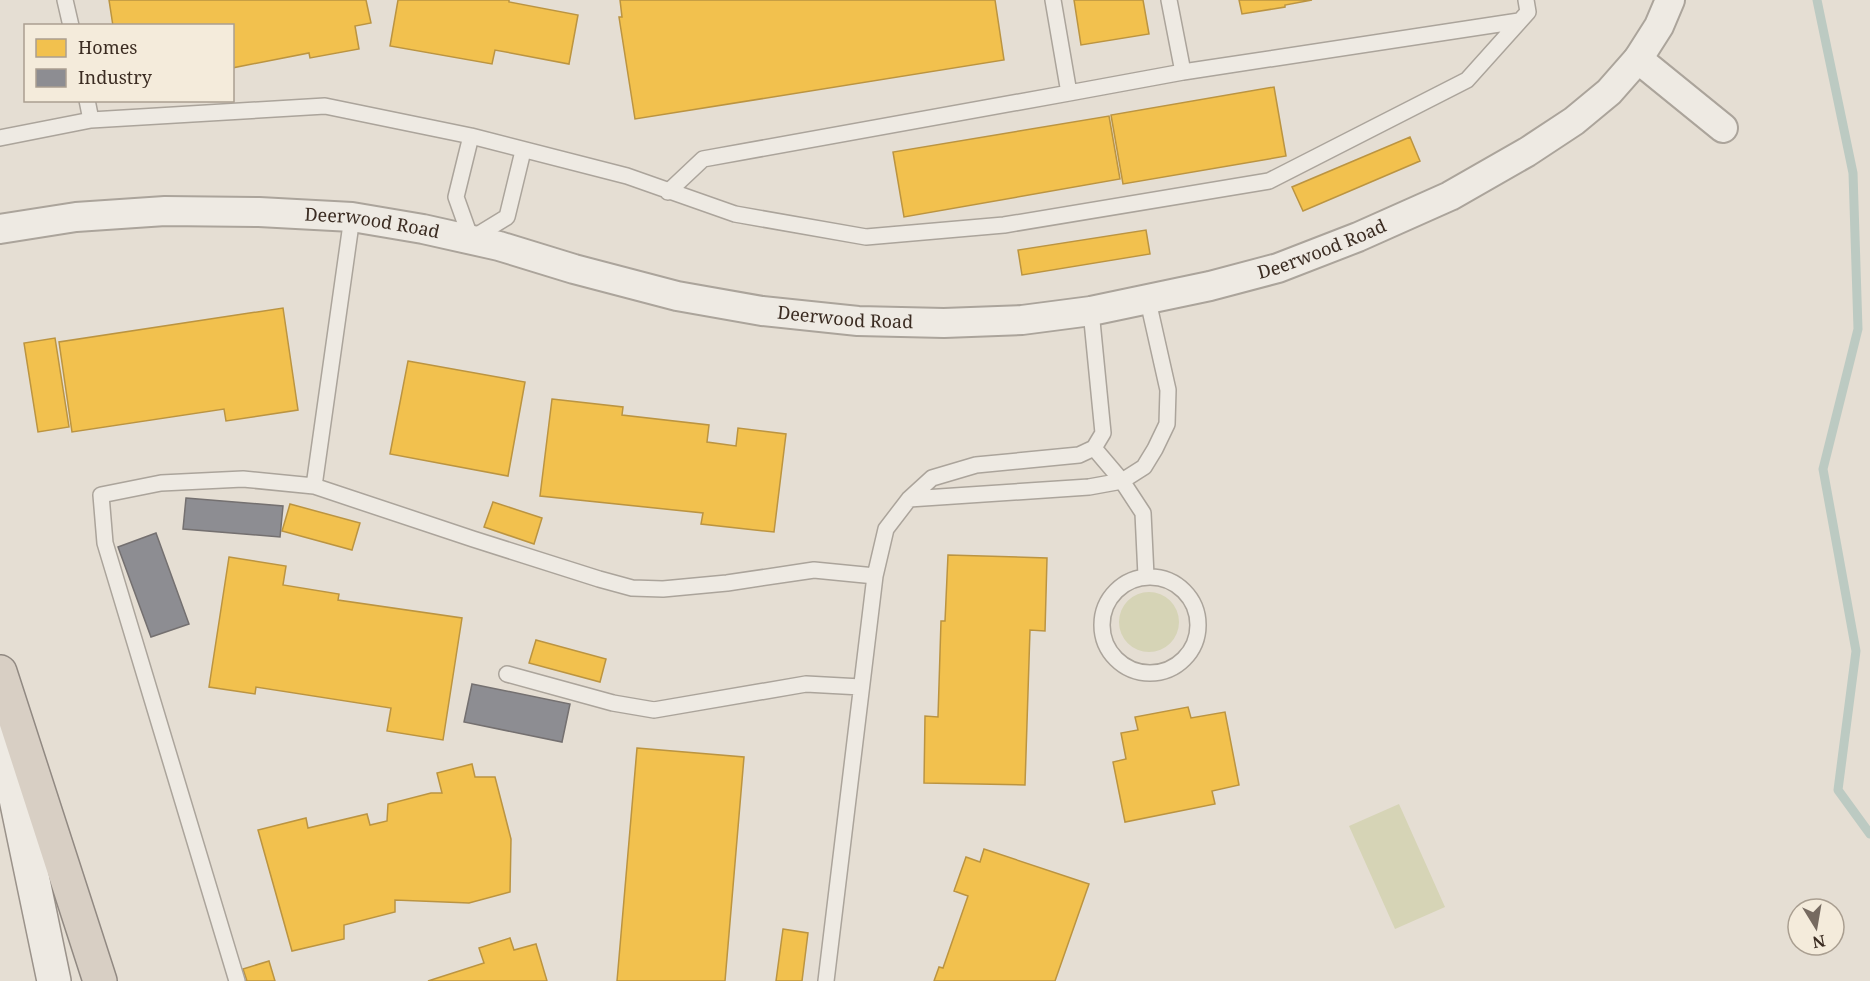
<svg xmlns="http://www.w3.org/2000/svg" width="1870" height="981" viewBox="0 0 1870 981" font-family="'Noto Serif',serif">
	<rect width="100%" height="100%" fill="#e5ded3"/>
	<!-- green -->
	<path fill="#d6d4b6" d="M1119 622a30 30 0 1 1 60 0a30 30 0 1 1-60 0Z
		M 1399,804 L 1445,907 L 1395,929 L 1349,826 Z"/>
	<!-- homes -->
	<path fill="#f2c14e" stroke="#bb9441" stroke-width="1.5" d="M 109,0 L 366,0 L 371,23 L 355,26 L 359,49 L 310,58 L 309,53 L 232,68 L 232,26 L 113,26 Z
		M 398,0 L 509,0 L 509,2 L 578,15 L 569,64 L 495,50 L 492,64 L 390,46 Z
		M 620,0 L 995,0 L 1004,60 L 635,119 L 619,17 L 622,17 Z
		M 1074,0 L 1143,0 L 1149,34 L 1081,45 Z
		M 1239,0 L 1312,0 L 1285,5 L 1285,7 L 1242,14 Z
		M 1274,87 L 1286,156 L 1123,184 L 1111,115 Z
		M 1109,116 L 1120,179 L 904,217 L 893,152 Z
		M 1410,137 L 1420,161 L 1303,211 L 1292,187 Z
		M 1146,230 L 1150,254 L 1022,275 L 1018,250 Z
		M 283,308 L 298,410 L 226,421 L 224,409 L 72,432 L 59,342 Z
		M 55,338 L 69,427 L 38,432 L 24,343 Z
		M 408,361 L 525,382 L 508,476 L 390,454 Z
		M 552,399 L 623,407 L 622,415 L 709,425 L 707,442 L 736,446 L 738,428 L 786,434 L 774,532 L 701,524 L 703,513 L 540,496 Z
		M 493,502 L 542,518 L 534,544 L 484,527 Z
		M 290,504 L 360,523 L 352,550 L 282,531 Z
		M 948,555 L 1047,558 L 1045,631 L 1030,630 L 1025,785 L 924,783 L 925,716 L 938,717 L 941,621 L 945,621 Z
		M 229,557 L 286,566 L 283,585 L 339,594 L 338,600 L 462,618 L 443,740 L 387,731 L 391,708 L 256,687 L 255,694 L 209,687 Z
		M 536,640 L 606,659 L 600,682 L 529,663 Z
		M 1188,707 L 1191,718 L 1225,712 L 1239,785 L 1212,791 L 1215,804 L 1125,822 L 1113,762 L 1126,759 L 1121,733 L 1138,730 L 1135,717 Z
		M 637,748 L 744,757 L 725,981 L 617,981 Z
		M 472,764 L 475,777 L 495,777 L 511,839 L 510,892 L 469,903 L 395,900 L 395,912 L 344,925 L 344,939 L 292,951 L 258,830 L 306,818 L 308,828 L 367,814 L 370,825 L 387,821 L 388,804 L 431,793 L 442,793 L 437,773 Z
		M 984,849 L 1089,884 L 1055,981 L 934,981 L 939,967 L 943,968 L 968,896 L 954,891 L 966,857 L 980,862 Z
		M 783,929 L 808,933 L 802,981 L 776,981 Z
		M 510,938 L 514,950 L 536,944 L 547,981 L 428,981 L 484,963 L 479,948 Z
		M 269,961 L 275,981 L 247,981 L 243,969 Z"/>
	<!-- industry -->
	<path fill="#8d8d92" stroke="#747070" stroke-width="1.5" d="M 186,498 L 283,506 L 280,537 L 183,529 Z
		M 156,533 L 189,624 L 151,637 L 118,547 Z
		M 472,684 L 570,704 L 562,742 L 464,722 Z"/>
	<g fill="none" stroke-linecap="round" stroke-linejoin="round">
		<!-- stream -->
		<path stroke="#bccac2" stroke-width="9" d="M 1817,0 L 1853,173 L 1858,329 L 1823,469 L 1856,651 L 1838,790 L 1870,834"/>
		<!-- service casing -->
		<g stroke="#aba49b" stroke-width="18">
			<path id="service" d="M 65,0 L 71,26
				M 1169,0 L 1183,72 L 1519,21
				M 1069,93 L 1183,72
				M 87,100 L 91,120 L 325,106 L 471,136 L 627,176 L 735,214 L 866,237 L 1004,225 L 1269,181 L 1467,80 L 1528,12 L 1526,0
				M 471,136 L 456,197 L 471,239 L 507,217 L 523,151
				M 0,138 L 91,120
				M 668,192 L 703,159 L 1069,93 L 1053,0
				M 1094,448 L 1122,481 L 1143,513 L 1146,576
				M 314,486 L 352,217
				M 909,499 L 1089,487 L 1122,481 L 1144,467 L 1155,449 L 1167,424 L 1168,390 L 1148,301
				M1102 625a48 48 0 1 1 96 0a48 48 0 1 1-96 0Z
				M 507,674 L 613,703 L 654,710 L 806,684 L 861,687
				M 237,981 L 105,543 L 101,495 L 161,483 L 243,479 L 314,486 L 473,539 L 599,579 L 632,588 L 663,589 L 727,583 L 814,570 L 875,576
				M 826,981 L 875,576 L 886,529 L 909,499 L 932,478 L 976,465 L 1079,455 L 1094,448 L 1103,433 L 1091,311"/>
		</g>
		<!-- minor casing -->
		<g stroke="#aba49b" stroke-width="32">
			<g id="minor">
				<path d="M 1638,59 L 1723,128"/>
				<path id="s1" d="M 0,229 L 76,217 L 165,211 L 259,212 L 352,217 L 423,229 L 499,246 L 574,269 L 677,296 L 762,311 L 858,321 L 944,323 L 1022,320 L 1091,311 L 1210,286 L 1278,268 L 1358,237 L 1450,196 L 1527,152 L 1574,121 L 1609,92 L 1638,59 L 1659,26 L 1670,0"/>
			</g>
		</g>
		<!-- secondary casing -->
		<g stroke="#9b938b" stroke-width="36">
			<path id="secondary" d="M 0,722 L 54,981"/>
		</g>
		<!-- motorway casing -->
		<g stroke="#918982" stroke-width="36">
			<path id="motorway" d="M 0,672 L 100,981"/>
		</g>
		<!-- service -->
		<use href="#service" stroke="#eeeae3" stroke-width="15"/>
		<!-- minor -->
		<use href="#minor" stroke="#eeeae3" stroke-width="28"/>
		<!-- secondary -->
		<use href="#secondary" stroke="#eeeae3" stroke-width="33"/>
		<!-- motorway -->
		<use href="#motorway" stroke="#d8cfc4" stroke-width="33"/>
	</g>
	<g text-anchor="middle" stroke-width="6" stroke-linejoin="round" paint-order="stroke">
		<!-- street labels -->
		<g font-size="18" fill="#3b2c22" stroke="#f4ebdb">
			<text dy="6" stroke="none"><textPath href="#s1" startOffset="374">Deerwood Road</textPath></text>
			<text dy="6" stroke="none"><textPath href="#s1" startOffset="1344">Deerwood Road</textPath></text>
			<text dy="6" stroke="none"><textPath href="#s1" startOffset="858">Deerwood Road</textPath></text>
		</g>
	</g>
	<!-- legend -->
	<rect x="24" y="24" width="210" height="78" fill="#f4ebdb" stroke="#aa9f91" stroke-width="1.5"/>
	<rect x="36" y="39" width="30" height="18" fill="#f2c14e" stroke="#aa9f91" stroke-width="1.5"/>
	<text x="78" y="54" font-size="18" fill="#3b2c22">Homes</text>
	<rect x="36" y="69" width="30" height="18" fill="#8d8d92" stroke="#aa9f91" stroke-width="1.5"/>
	<text x="78" y="84" font-size="18" fill="#3b2c22">Industry</text>
	<!-- north arrow -->
	<g transform="translate(1816 927) rotate(169)"><circle r="28" fill="#f4ebdb" stroke="#aa9f91" stroke-width="1.5"/>
	<path d="M0-4.5L10 22L0 15L-10 22Z" fill="#766a60"/>
	<text y="-9" font-size="16" font-weight="bold" text-anchor="middle" fill="#3b2c22">N</text>
	</g>
</svg>
